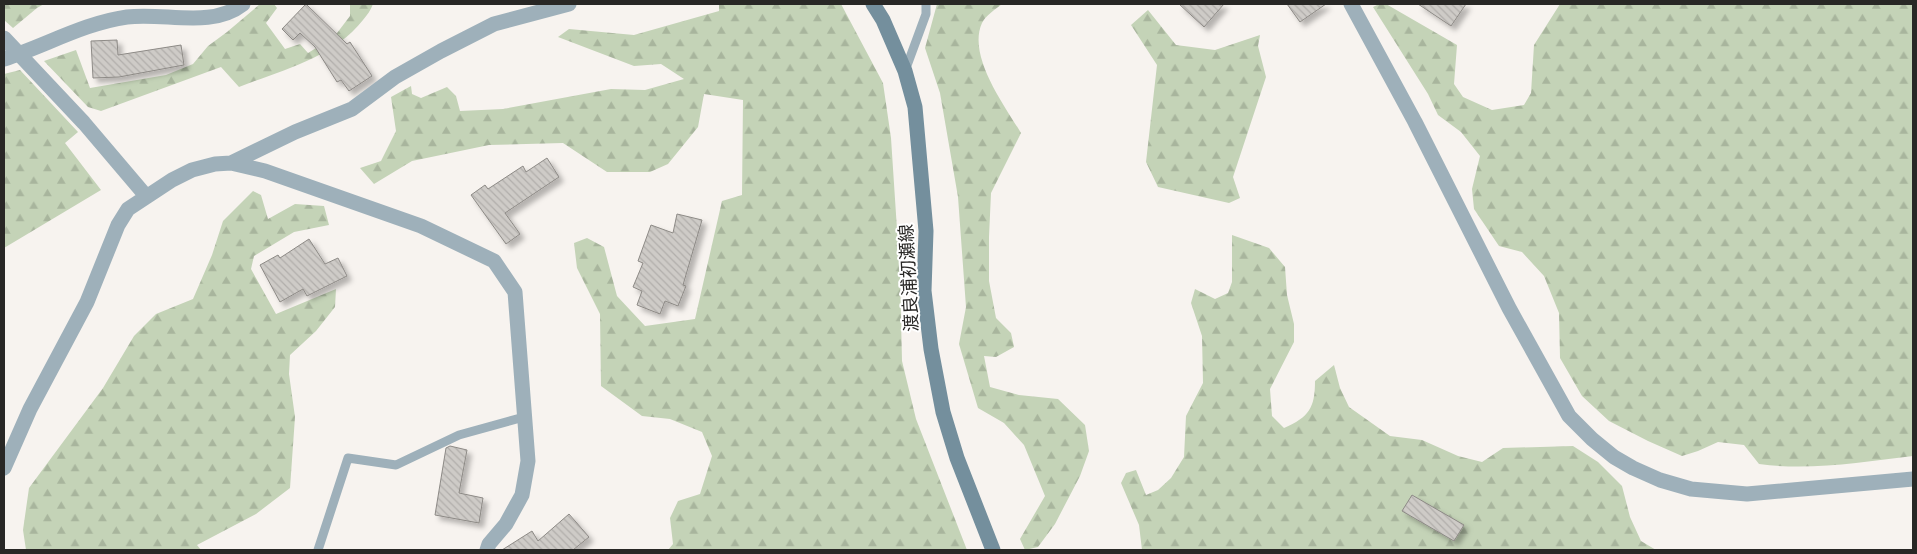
<svg xmlns="http://www.w3.org/2000/svg" width="1917" height="554" viewBox="0 0 1917 554" font-family="Overpass,'Noto Sans JP',sans-serif">
	<defs>
		<pattern id="forest-firs" width="22" height="20" patternUnits="userSpaceOnUse" patternTransform="scale(1.25)"><rect width="22" height="20" fill="#c4d3b7"/><path d="M5 1l3.5 6h-7zM16 11l3.5 6h-7z" fill="#a8b59d"/></pattern>
		<pattern id="building-back-hatch" width="6" height="6" patternUnits="userSpaceOnUse" patternTransform="scale(1.25)"><rect width="6" height="6" fill="#cecbc7"/><path d="M-1 5l2 2M0 0l6 6M5-1l2 2" fill="none" stroke="#b1aeab"/></pattern>
		<filter id="shadow"><feDropShadow dx="4.5" dy="4.5" stdDeviation="2.5" flood-color="#0004"/></filter>
	</defs>
	<rect width="100%" height="100%" fill="#f7f3ef"/>
	<!-- forest -->
	<path fill="url(#forest-firs)" d="M 4,4 L 44,4 L 37,8 L 13,28 L 4,20 Z
		M 260,4 L 274,4 L 277,8 L 266,23 L 285,49 L 300,44 L 308,53 L 334,37 L 350,16 L 350,4 L 373,4 C 371,10 367,15 363,20 C 333,58 282,70 239,87 L 221,67 L 101,111 L 88,107 L 44,61 L 76,50 L 90,88 L 166,75 L 193,64 L 208,46 L 227,32 Z
		M 719,4 L 841,4 L 883,83 L 891,138 L 900,275 L 902,361 L 916,419 L 967,550 L 668,550 L 673,544 L 670,518 L 678,501 L 700,494 L 712,456 L 702,432 L 670,419 L 642,416 L 601,386 L 600,314 L 577,268 L 574,243 L 587,238 L 604,247 L 617,296 L 645,326 L 695,319 L 722,201 L 742,195 L 743,100 L 704,94 L 698,127 L 668,164 L 650,172 L 607,172 L 563,143 L 489,145 L 412,161 L 374,184 L 360,168 L 381,161 L 396,131 L 391,97 L 411,86 L 412,94 L 421,98 L 447,87 L 456,96 L 460,111 L 503,109 L 611,89 L 645,90 L 684,79 L 661,64 L 634,66 L 558,37 L 569,29 L 634,35 L 719,11 Z
		M 937,4 L 1002,4 C 996,9 985,16 982,23 C 967,56 1005,106 1021,133 L 991,193 L 989,237 L 989,281 L 996,318 L 1011,333 L 1014,347 L 996,357 L 984,356 L 990,387 L 1019,395 L 1058,399 L 1085,425 L 1089,451 L 1080,476 L 1055,524 L 1038,547 L 1025,550 L 1020,539 L 1045,496 L 1024,445 L 1004,423 L 978,408 L 959,344 L 966,307 L 958,197 L 940,93 L 925,48 Z
		M 1379,4 L 1386,4 L 1457,45 L 1454,84 L 1463,97 L 1492,110 L 1524,105 L 1531,93 L 1534,45 L 1560,4 L 1913,4 L 1913,456 C 1862,462 1810,471 1759,464 L 1744,445 L 1718,442 L 1698,451 L 1682,456 L 1648,441 L 1609,421 L 1582,396 L 1560,358 L 1559,313 L 1544,276 L 1522,252 L 1499,246 L 1474,209 L 1472,189 L 1480,156 L 1461,132 L 1438,115 L 1428,94 L 1373,7 Z
		M 1148,10 L 1176,45 L 1215,50 L 1260,35 L 1258,46 L 1266,77 L 1233,177 L 1240,198 L 1229,203 L 1158,187 L 1146,162 L 1157,65 L 1131,25 Z
		M 20,70 L 78,132 L 65,143 L 101,190 L 4,248 L 4,74 Z
		M 253,191 L 261,195 L 268,219 L 295,204 L 324,206 L 329,225 L 294,232 L 254,256 L 251,269 L 276,314 L 336,289 L 335,307 L 316,331 L 290,355 L 289,374 L 295,417 L 290,488 L 256,514 L 197,545 L 201,550 L 26,550 L 23,530 L 29,488 L 103,388 L 134,336 L 156,314 L 193,299 L 212,255 L 223,221 Z
		M 1232,235 L 1269,248 L 1285,267 L 1287,295 L 1294,324 L 1294,342 L 1270,389 L 1272,416 L 1284,428 C 1309,417 1315,408 1315,381 L 1334,365 L 1340,388 L 1349,407 L 1390,436 L 1422,440 L 1458,456 L 1482,462 L 1503,448 L 1573,446 L 1598,462 L 1622,486 L 1630,517 L 1641,541 L 1656,550 L 1142,550 L 1139,525 L 1121,483 L 1126,473 L 1136,470 L 1146,495 L 1158,490 L 1171,478 L 1184,457 L 1186,416 L 1203,383 L 1202,336 L 1191,303 L 1195,289 L 1215,299 L 1228,293 L 1232,282 Z"/>
	<!-- building -->
	<path fill="url(#building-back-hatch)" stroke="#8d8a86" filter="url(#shadow)" d="M 306,4 L 347,44 L 350,42 L 372,76 L 349,91 L 341,80 L 337,82 L 315,47 L 300,33 L 293,40 L 282,29 Z
		M 1179,4 L 1224,4 L 1204,27 Z
		M 1287,4 L 1326,4 L 1300,22 Z
		M 1418,4 L 1466,4 L 1451,26 Z
		M 117,40 L 118,55 L 181,45 L 184,65 L 119,77 L 93,78 L 91,41 Z
		M 547,158 L 559,177 L 505,213 L 520,234 L 506,244 L 471,195 L 485,185 L 488,189 L 523,166 L 526,172 Z
		M 677,214 L 702,220 L 683,285 L 686,286 L 678,306 L 665,301 L 660,314 L 637,305 L 642,291 L 633,287 L 643,263 L 638,261 L 651,225 L 673,233 Z
		M 309,239 L 325,264 L 338,258 L 347,276 L 307,296 L 303,289 L 280,302 L 260,265 L 278,255 L 280,258 Z
		M 450,446 L 467,450 L 459,493 L 483,498 L 479,523 L 435,515 L 446,448 Z
		M 1412,495 L 1464,525 L 1454,541 L 1402,511 Z
		M 569,514 L 589,537 L 573,550 L 502,550 L 532,531 L 538,541 Z"/>
	<g fill="none" stroke-linecap="round" stroke-linejoin="round">
		<!-- service -->
		<path stroke="#9eb0ba" stroke-width="9" d="M 905,71 L 926,14 L 926,4
			M 318,550 L 348,458 L 396,465 L 459,435 L 524,417"/>
		<!-- minor -->
		<path stroke="#9eb0ba" stroke-width="15" d="M 1351,4 L 1415,122 L 1509,308 L 1569,416 L 1592,439 L 1614,457 L 1633,468 L 1660,480 L 1691,489 L 1747,494 L 1913,479
			M 4,38 L 84,123 L 146,196
			M 4,59 C 45,46 84,23 127,17 C 165,12 211,29 243,4
			M 231,163 L 295,132 L 352,109 L 395,77 L 441,51 L 494,24 L 569,4
			M 4,468 L 30,409 L 87,302 L 118,225 L 128,209 L 172,180 L 192,170 L 215,164 L 231,163 L 265,171 L 421,226 L 494,261 L 515,292 L 528,461 L 522,495 L 506,524 L 489,544 L 487,550"/>
		<!-- secondary -->
		<path stroke="#748f9d" stroke-width="15" d="M 873,4 L 883,20 L 905,71 L 915,107 L 926,231 L 924,291 L 931,349 L 943,412 L 957,458 L 993,550"/>
	</g>
	<g text-anchor="middle" stroke-width="4" stroke-linejoin="round" paint-order="stroke">
		<!-- street labels -->
		<g font-size="18" fill="#282725" stroke="#fff">
			<text transform="translate(909 278) rotate(-93)" y="6">渡良浦初瀬線</text>
		</g>
	</g>
	<!-- border -->
	<rect width="1917" height="554" fill="none" stroke="#282725" stroke-width="10"/>
</svg>
